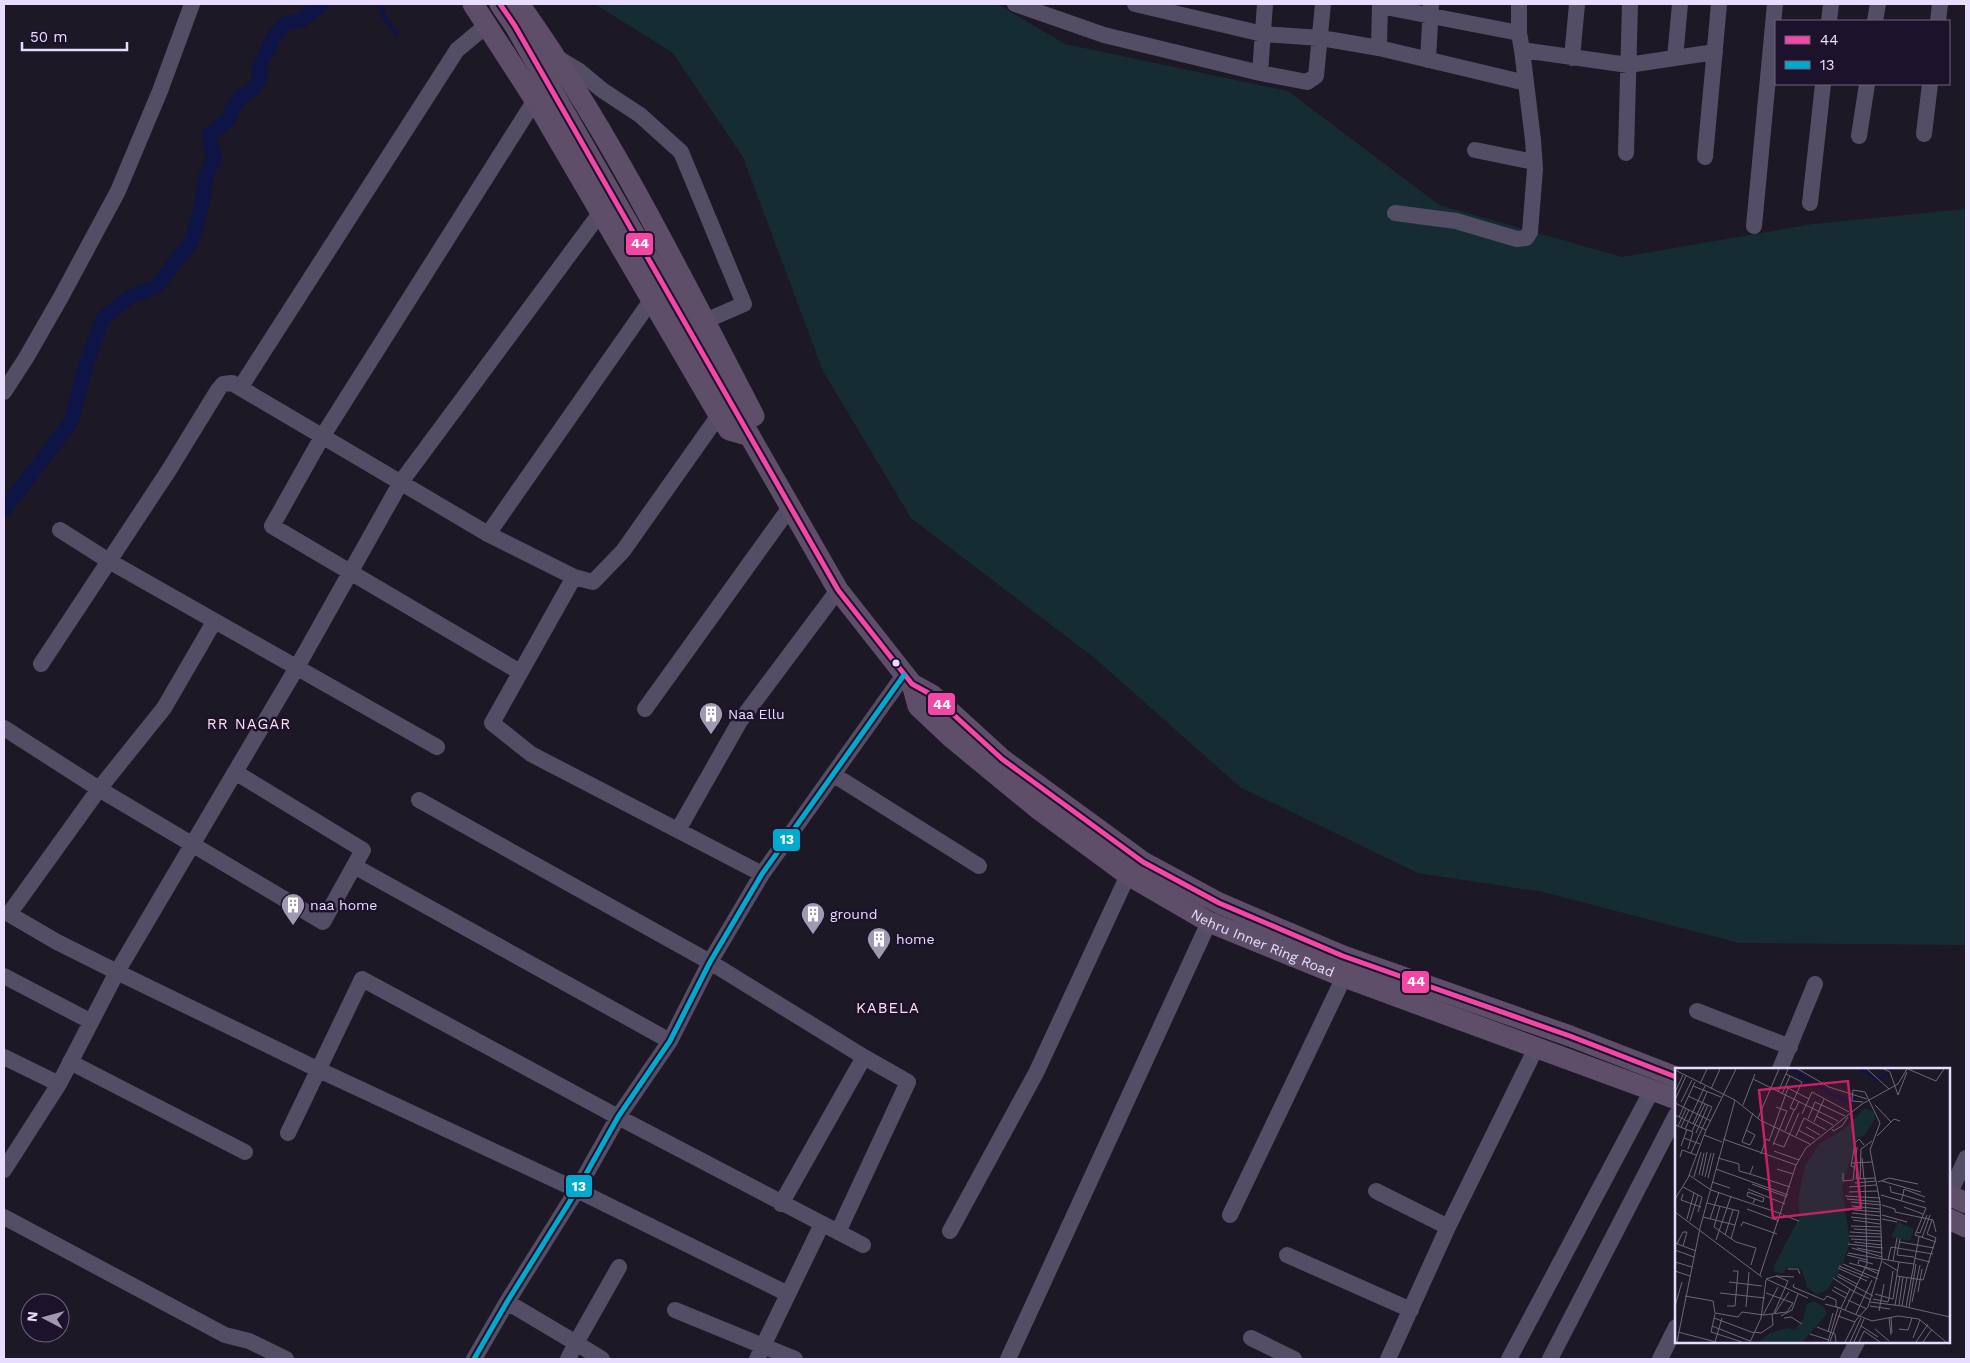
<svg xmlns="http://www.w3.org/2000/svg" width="1970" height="1363" viewBox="0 0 1970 1363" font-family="'Work Sans',sans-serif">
	<rect width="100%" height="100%" fill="#1d1825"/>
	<!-- green -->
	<path fill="#162c33" d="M 595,4 L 997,4 L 1065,44 L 1288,91 L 1439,205 L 1622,257 L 1813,224 L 1966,209 L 1966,945 L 1739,943 L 1543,892 L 1418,873 L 1240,787 L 1096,659 L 911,518 L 823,371 L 743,157 L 673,53 Z"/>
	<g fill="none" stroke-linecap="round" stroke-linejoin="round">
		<!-- stream -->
		<path stroke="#0e1546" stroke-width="4.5" d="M 380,4 L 384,17 L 397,33"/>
		<!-- canal -->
		<path stroke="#0e1546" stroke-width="15" d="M 4,510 L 71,422 L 87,361 L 103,318 L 130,297 L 156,287 L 191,242 L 201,208 L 206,176 L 214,158 L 209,135 L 228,120 L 233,108 L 241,96 L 252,91 L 259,79 L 259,67 L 274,37 L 286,23 L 301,20 L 322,4"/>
		<!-- minor -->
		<path stroke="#534e65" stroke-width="16" d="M 1015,4 L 1104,35 L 1260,73 L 1307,82 L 1316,76 L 1323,4
			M 1135,4 L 1263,34 L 1321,38 L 1379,48 L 1526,83
			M 1380,6 L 1519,33 L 1519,4
			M 1829,21 L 1831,4
			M 1875,21 L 1878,4
			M 1938,21 L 1940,4
			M 1519,33 L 1522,50 L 1628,65 L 1715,52
			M 1379,48 L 1380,4
			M 558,58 L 578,70 L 602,90 L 640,115 L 681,152 L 744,304 L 705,321
			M 1572,58 L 1577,4
			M 1675,58 L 1680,4
			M 1428,60 L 1431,5
			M 1260,73 L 1265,4
			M 1924,134 L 1930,84
			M 1859,136 L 1867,84
			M 1475,150 L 1534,162
			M 1626,153 L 1630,4
			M 1705,157 L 1719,4
			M 1810,203 L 1823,84
			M 1395,213 L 1456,221 L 1517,239 L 1526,238 L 1530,232 L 1535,169 L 1533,140 L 1522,50
			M 1754,226 L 1775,4
			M 240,388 L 457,50 L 487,25
			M 4,392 L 26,358 L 61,297 L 118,191 L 160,91 L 192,4
			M 488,534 L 652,299
			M 574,577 L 492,723 L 531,754 L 762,874
			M 214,622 L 164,708 L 99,789 L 9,914 L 57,942 L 117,972 L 317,1069 L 577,1190 L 788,1294
			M 41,664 L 109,561 L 60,530
			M 520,672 L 272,526 L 322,437 L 535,100
			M 645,709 L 791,506
			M 4,728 L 99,789 L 323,922 L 363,850 L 235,772
			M 437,747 L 109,561 L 169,470 L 218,390 L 223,384 L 232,383 L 488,534 L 574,577 L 593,582 L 623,551 L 719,415
			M 834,775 L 979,866
			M 419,800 L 710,962 L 864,1057 L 908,1082 L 838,1232
			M 678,830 L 740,721 L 838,590
			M 354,866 L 670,1041
			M 4,976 L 90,1021
			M 1697,1011 L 1790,1047
			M 4,1057 L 59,1084
			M 70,1062 L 245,1152
			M 1780,1069 L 1815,984
			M 288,1133 L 362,979 L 618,1117 L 863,1245
			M 4,1170 L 59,1084 L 117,972 L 296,669 L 401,482 L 601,212
			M 1376,1191 L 1448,1227
			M 1949,1195 L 1966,1158
			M 781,1204 L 864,1057
			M 1230,1215 L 1344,977
			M 4,1217 L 225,1335 L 249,1341 L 286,1359
			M 950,1231 L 1036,1073 L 1128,875
			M 1287,1255 L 1411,1310
			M 507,1302 L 576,1343 L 568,1359
			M 675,1310 L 763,1346 L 757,1359
			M 1251,1338 L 1294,1359
			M 474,1359 L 507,1302 L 577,1190 L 618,1117 L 670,1041 L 710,962 L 762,874 L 904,675
			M 602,1359 L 576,1343 L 619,1267
			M 795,1359 L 763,1346 L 822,1224
			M 1008,1359 L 1209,922
			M 1388,1359 L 1448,1227 L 1536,1048
			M 1509,1359 L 1652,1090
			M 1550,1359 L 1676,1115
			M 1660,1359 L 1676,1327
			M 1848,1359 L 1857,1342"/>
		<!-- major -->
		<g stroke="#5e4e6a" stroke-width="21">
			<path d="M 473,4 L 535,100 L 719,415 L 729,430 L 750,436"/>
			<path d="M 500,4 L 515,26 L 838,590 L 912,684 L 932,695 L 1002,759 L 1143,862 L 1219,903 L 1343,956 L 1570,1036 L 1676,1077"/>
			<path d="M 519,4 C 611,133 681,276 754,416"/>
			<path id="s1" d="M 912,684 L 918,706 L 953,739 L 1037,808 L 1128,875 L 1209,922 L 1344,977 L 1676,1099"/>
			<path d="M 1949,1195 L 1966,1203"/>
			<path d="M 1949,1219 L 1966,1227"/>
		</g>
		<!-- bus-1 casing -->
		<g stroke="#1c122b" stroke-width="9">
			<path id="bus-1" d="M 500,4 L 515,26 L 838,590 L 912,684 L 932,695 L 1002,759 L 1143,862 L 1219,903 L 1343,956 L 1570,1036 L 1676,1077"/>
		</g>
		<!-- bus-2 casing -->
		<g stroke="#1c122b" stroke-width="9">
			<path id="bus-2" d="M 474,1359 L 507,1302 L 577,1190 L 618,1117 L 670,1041 L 710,962 L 762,874 L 904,675"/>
		</g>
		<!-- bus-1 -->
		<use href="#bus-1" stroke="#f346a5" stroke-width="5"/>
		<!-- bus-2 -->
		<use href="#bus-2" stroke="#00a9ce" stroke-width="5"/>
	</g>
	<!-- icons -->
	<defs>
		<g id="building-pin" transform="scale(1.25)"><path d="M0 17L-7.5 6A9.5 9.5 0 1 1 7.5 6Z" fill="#a198b2" stroke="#1c122b"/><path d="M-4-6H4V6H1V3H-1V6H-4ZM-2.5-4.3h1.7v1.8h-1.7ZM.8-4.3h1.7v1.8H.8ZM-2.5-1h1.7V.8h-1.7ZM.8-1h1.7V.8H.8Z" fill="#fff"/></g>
	</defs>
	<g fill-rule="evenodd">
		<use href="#building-pin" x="711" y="714"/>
		<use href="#building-pin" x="293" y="905"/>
		<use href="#building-pin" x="813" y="914"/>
		<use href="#building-pin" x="879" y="939"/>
	</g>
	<!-- markers -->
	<circle fill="#e8ddfe" stroke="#1c122b" stroke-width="2" cx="896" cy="663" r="4.5"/>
	<g text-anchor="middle" stroke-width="5" stroke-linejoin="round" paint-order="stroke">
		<!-- poi labels -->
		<g font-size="14" fill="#e8ddfe" stroke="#1c122b" text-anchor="start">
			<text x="728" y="719">Naa Ellu</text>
			<text x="310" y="910">naa home</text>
			<text x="830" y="919">ground</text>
			<text x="896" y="944">home</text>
		</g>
		<!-- street labels -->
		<g font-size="14" fill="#e8ddfe" stroke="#1c122b">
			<text dy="5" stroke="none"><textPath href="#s1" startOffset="444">Nehru Inner Ring Road</textPath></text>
		</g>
		<!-- neighbourhood labels -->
		<g font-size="15" letter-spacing="1" fill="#fedfec" stroke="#1c122b">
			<text x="249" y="729">RR NAGAR</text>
			<text x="888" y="1013">KABELA</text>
		</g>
	</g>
	<!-- overview -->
	<g transform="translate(1675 1068)">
		<rect width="275" height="275" fill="#1d1825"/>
		<path d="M 190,40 L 199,44 L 200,51 L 189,68 L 182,70 L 167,120 L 175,174 L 167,198 L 152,222 L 141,226 L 132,219 L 127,202 L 121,199 L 112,200 L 108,205 L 100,204 L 99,198 L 125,148 L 123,132 L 130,98 L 145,75 L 168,62 ZM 223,154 L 239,161 L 235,173 L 216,169 ZM 139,233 L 149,239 L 152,246 L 127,274 L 84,274 L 95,265 L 112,260 L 120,262 L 128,251 L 132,236 Z" fill="#162c33"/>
		<path fill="none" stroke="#0e1546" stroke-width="2.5" d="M 115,1 L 158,27 L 176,34 L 181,29M 185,1 L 203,12 L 218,1"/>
		<path fill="none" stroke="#6e677c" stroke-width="1" d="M 123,1 L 154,19 L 192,31M 192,1 L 214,21M 209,1 L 215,4 L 223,27 L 232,4M 233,1 L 261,13 L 269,1M 0,2 L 60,32 L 85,52 L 135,76M 111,6 L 127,14 L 115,40 L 120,42 L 124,33M 78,11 L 163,53M 25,16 L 32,1M 18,18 L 46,29M 36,21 L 45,1M 0,24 L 8,7M 103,24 L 113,1M 107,26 L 115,8M 13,28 L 37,39M 0,32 L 11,8M 6,34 L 17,12M 0,35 L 36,53M 68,37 L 80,6M 200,37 L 216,54M 127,46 L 137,24 L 174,44M 0,47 L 31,62M 141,48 L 158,57M 4,49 L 20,14M 83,50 L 104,1M 133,51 L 140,34 L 170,48M 139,54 L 149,31M 18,56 L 32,24M 0,57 L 18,64M 3,58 L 11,41M 6,59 L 14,42M 131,59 L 145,67M 10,61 L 30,18M 157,61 L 158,63 L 167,58 L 173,49M 71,62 L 80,67 L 75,77 L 67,74 L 68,71 L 76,50 L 78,45M 123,62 L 140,71M 17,63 L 30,36M 110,63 L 119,42M 21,65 L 33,37M 29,67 L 47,74M 121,68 L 129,50 L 151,62M 202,68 L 219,51 L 225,53M 9,70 L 25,76M 48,71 L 121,97M 94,73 L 113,20 L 134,31M 98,75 L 109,79 L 124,45M 98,77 L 112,43 L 101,39M 6,78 L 12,61M 13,81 L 18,64M 99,83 L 124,92M 16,85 L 37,39M 86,86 L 91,71 L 95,73M 5,89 L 7,82 L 21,87M 43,90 L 64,96 L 64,103 L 75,106 L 78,98M 187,90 L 189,111M 177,95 L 197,94M 179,99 L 176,98 L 180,75 L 184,71 L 189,77M 41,101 L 113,127M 102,101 L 118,106M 182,102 L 181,111 L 200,110M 168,105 L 168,113 L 178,112M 75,106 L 115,119M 14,107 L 36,122 L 107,146M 24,107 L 29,85M 27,108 L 32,84M 19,109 L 26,84M 30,109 L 36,85M 33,110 L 39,85M 185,111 L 186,81 L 197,73M 178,112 L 182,79M 207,113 L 246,124M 37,114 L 55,120M 203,114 L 214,110 L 243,116M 180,115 L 201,113M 77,116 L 112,129M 215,118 L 216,124 L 228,127 L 229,121 L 250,129M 8,119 L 27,129 L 23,144M 174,119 L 201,117M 73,121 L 110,136M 174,124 L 203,123M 8,126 L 6,132 L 26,139M 206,127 L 251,140 L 240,167 L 261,174M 170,128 L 205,130M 0,131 L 13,110 L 31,62 L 61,1M 172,131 L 205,134M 226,133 L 228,127 L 250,134M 176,134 L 206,137M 32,135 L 64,143 L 56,171M 78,135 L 80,131 L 88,134 L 89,130 L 73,124 L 72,128 L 80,131M 207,137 L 220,141 L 220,144 L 258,152 L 261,164M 45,138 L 39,159 L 61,174 L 81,180 L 76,197M 177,138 L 205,141M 229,139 L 248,146M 72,141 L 104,153M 179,142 L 205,144M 0,144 L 87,209M 177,145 L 205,148M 108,147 L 124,153M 207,147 L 232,154M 28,149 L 60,157M 176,149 L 205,152M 12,151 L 19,125M 35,151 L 44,124M 207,151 L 222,154M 178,152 L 205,156M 15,153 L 23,127M 66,158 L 68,154 L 102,166M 176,158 L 206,159M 179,161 L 206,163M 175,164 L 206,166M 241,164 L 245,165 L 252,147M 50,167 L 58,142M 174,168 L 207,169M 247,170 L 255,147M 176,171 L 207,173M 225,171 L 222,187 L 239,189M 41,172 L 56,128M 179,174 L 207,177M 225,174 L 259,180M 0,175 L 21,183M 2,176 L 8,164 L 12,164 L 8,178M 173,176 L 208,180M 177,180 L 207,189M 182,180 L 207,185M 0,182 L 19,189M 173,185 L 224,194 L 218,231 L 214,230M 172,187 L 192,192M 239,190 L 255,194M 213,192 L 216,179 L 258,186M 218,193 L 222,170M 0,194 L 17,199M 208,194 L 223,203M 224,194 L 239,196M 174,195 L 205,203M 168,196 L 203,211M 183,196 L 184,192 L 198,196M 184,197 L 204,206M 164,198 L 194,210M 163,200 L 192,213M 113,201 L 123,201 L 125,206M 0,203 L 15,208M 163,206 L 182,216M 85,207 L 121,97 L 131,80 L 187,36 L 223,16 L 232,1M 101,208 L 119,209M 162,208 L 198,228M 222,208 L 248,212 L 261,170 L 252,166 L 257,152M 158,210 L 178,223M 91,211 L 101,208 L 113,213 L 99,245M 91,211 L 133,230M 54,214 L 87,218M 119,216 L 118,219 L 149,232 L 152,228 L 161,232 L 161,239M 159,219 L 173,226M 157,222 L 171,230M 178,223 L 196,232M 243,224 L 247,201M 45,225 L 90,230M 10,228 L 38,233 L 40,245 L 63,249 L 67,244 L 89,247 L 112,244 L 118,235 L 91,225M 214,230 L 218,203M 198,231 L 213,234 L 214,230 L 200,226M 173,232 L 192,241M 195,234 L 227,238 L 275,249M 237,234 L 245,197M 150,236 L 165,240M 220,237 L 225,208M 224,237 L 228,209M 0,238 L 7,214M 52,238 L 60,238 L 63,203 L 58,203M 195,238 L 215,241M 227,238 L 232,209M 71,239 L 74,204M 162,239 L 197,253 L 223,248 L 244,251 L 271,274M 231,239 L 244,169M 234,239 L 241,196M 166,240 L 175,221M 170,242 L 192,196 L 190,111M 204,243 L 209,216M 100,245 L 114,224M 40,246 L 36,264 L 67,274M 181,246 L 197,212M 88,247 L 103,219M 106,248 L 117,242 L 123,226M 163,248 L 180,254M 216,249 L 217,265M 39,250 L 79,265M 109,250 L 116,249 L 127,256M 214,250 L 216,267M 37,258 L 75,273M 186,258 L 203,269M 142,259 L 160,266 L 161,274M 200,261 L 214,273M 224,261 L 233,262 L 237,250M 3,264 L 41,274M 79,264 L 86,265 L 98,257 L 97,246M 153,264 L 158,245M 135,266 L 154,272M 238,270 L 245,252M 2,274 L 25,160 L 60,32M 40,274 L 47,250M 75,274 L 86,250 L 91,212M 153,274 L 163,240M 155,274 L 166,242M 170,274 L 181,252 L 193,239 L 207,192 L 205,134 L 195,82 L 205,55 L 190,24 L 178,22 L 177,33 L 188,34M 175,274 L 186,250M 179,274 L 189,251M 184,274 L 189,263 L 205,274M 241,274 L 253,256M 248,274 L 257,261"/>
		<path fill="#c42263" fill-opacity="0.15" stroke="#c42263" stroke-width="2.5" d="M 173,13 L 186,140 L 98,150 L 84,22 Z"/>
		<rect width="275" height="275" fill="none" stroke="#e8ddfe" stroke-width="2.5"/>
	</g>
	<g stroke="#1c122b" stroke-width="2">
		<rect x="625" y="232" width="29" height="24" rx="5" fill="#f346a5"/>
		<rect x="927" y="692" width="29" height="24" rx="5" fill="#f346a5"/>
		<rect x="772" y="828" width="29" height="24" rx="5" fill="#00a9ce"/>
		<rect x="1401" y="970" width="29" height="24" rx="5" fill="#f346a5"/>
		<rect x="565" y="1174" width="28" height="24" rx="5" fill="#00a9ce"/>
	</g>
	<g font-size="14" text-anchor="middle" font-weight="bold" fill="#fff">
		<text x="640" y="248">44</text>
		<text x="942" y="709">44</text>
		<text x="787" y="844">13</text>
		<text x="1416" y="986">44</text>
		<text x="579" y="1191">13</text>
	</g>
	<!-- border -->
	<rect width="1970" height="1363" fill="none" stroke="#e8ddfe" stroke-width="10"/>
	<!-- legend -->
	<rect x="1775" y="20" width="175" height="65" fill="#1c122b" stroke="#6e637f"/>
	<rect x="1785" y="36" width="25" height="8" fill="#f346a5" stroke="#6e637f"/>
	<text x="1820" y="45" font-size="15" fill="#e8ddfe">44</text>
	<rect x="1785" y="61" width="25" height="8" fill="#00a9ce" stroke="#6e637f"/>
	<text x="1820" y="70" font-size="15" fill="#e8ddfe">13</text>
	<!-- north arrow -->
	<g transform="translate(45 1318) rotate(276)"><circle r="24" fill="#1c122b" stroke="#6e637f"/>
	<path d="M0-4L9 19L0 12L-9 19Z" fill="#a198b2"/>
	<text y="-8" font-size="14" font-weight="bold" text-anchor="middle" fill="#e8ddfe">N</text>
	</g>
	<!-- scale -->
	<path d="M22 42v8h105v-8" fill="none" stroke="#e8ddfe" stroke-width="2.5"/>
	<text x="30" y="42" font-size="15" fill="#e8ddfe" stroke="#1c122b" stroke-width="4" paint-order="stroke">50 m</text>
</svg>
